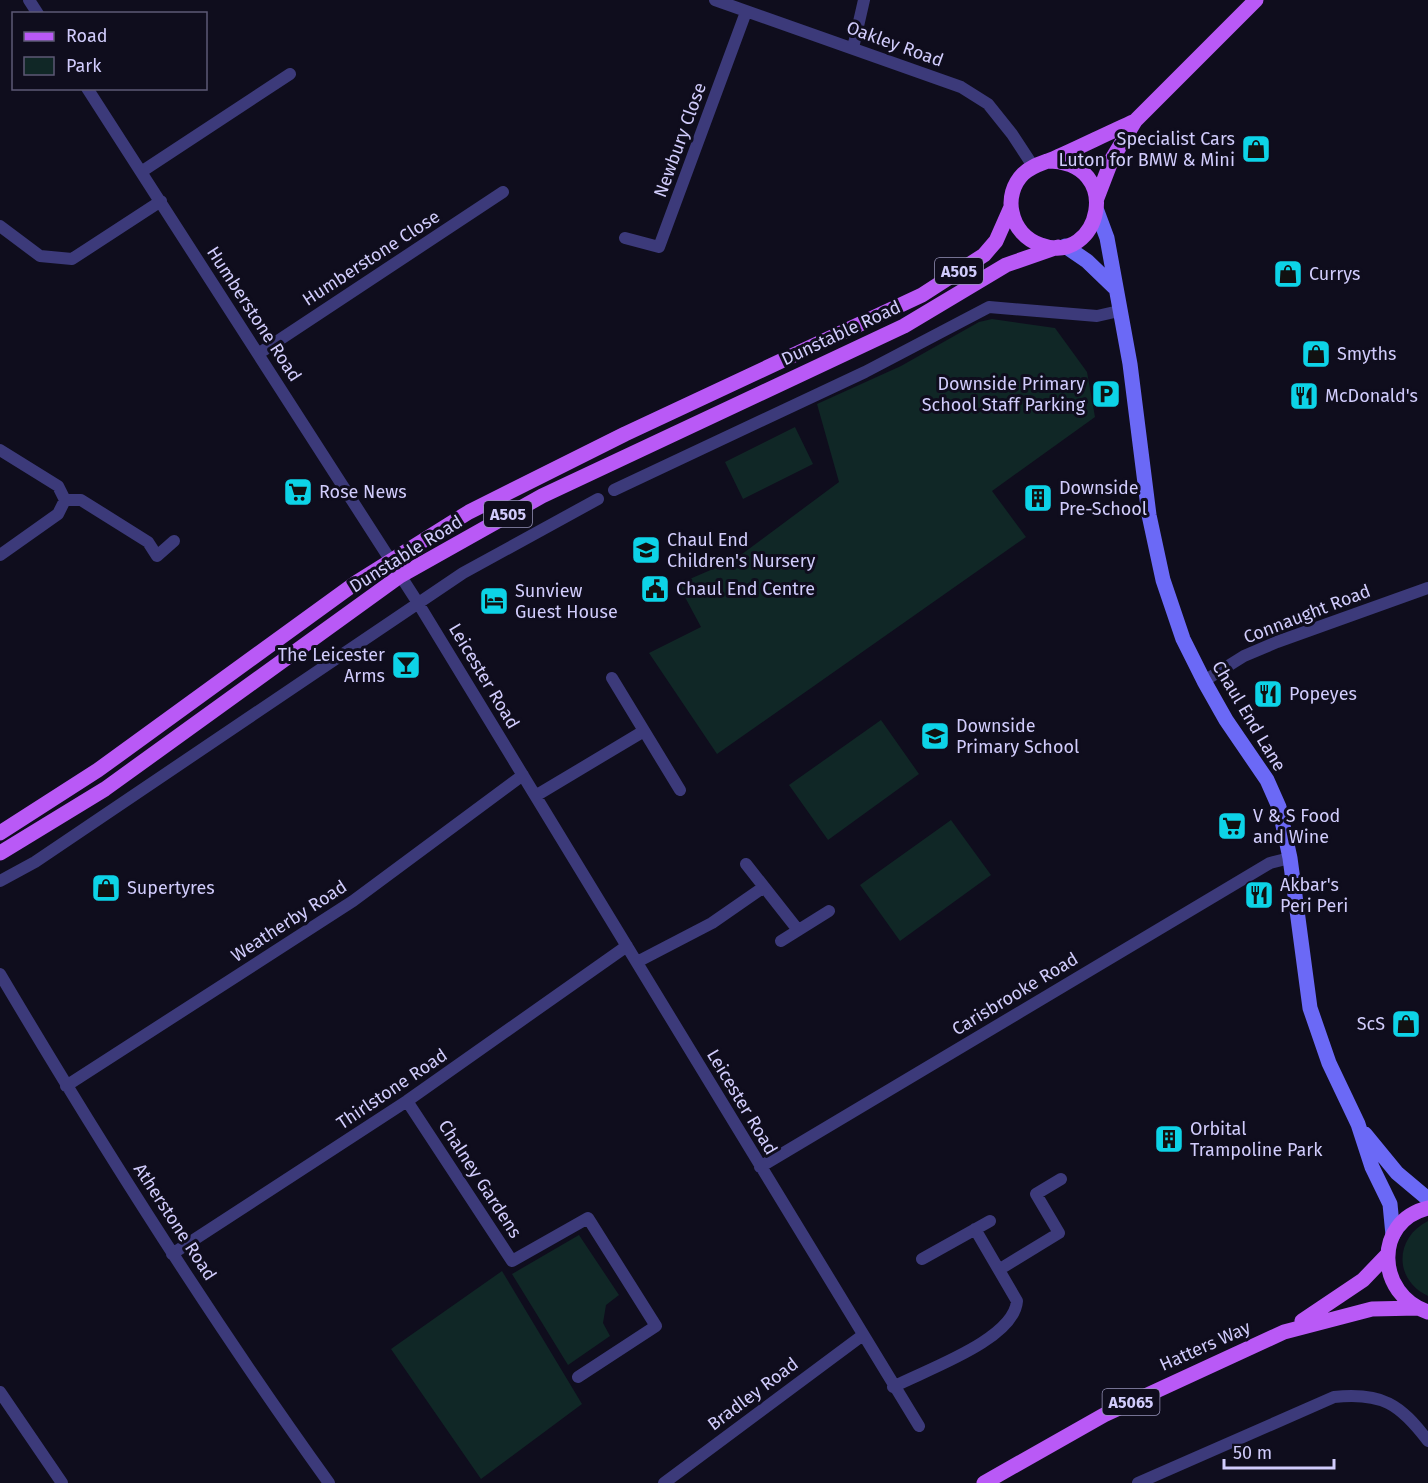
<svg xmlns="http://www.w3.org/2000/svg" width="1428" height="1483" viewBox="0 0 1428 1483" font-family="'Fira Sans',sans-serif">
	<rect width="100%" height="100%" fill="#0f0d1d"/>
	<!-- green -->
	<path fill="#102726" d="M 992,319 L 1055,328 L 1087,372 L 1095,417 L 992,491 L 1026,537 L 717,754 L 649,653 L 701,627 L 678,584 L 734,560 L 839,482 L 817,404 L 901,366 L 979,322 Z
		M 795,427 L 813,464 L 743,499 L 725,462 Z
		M 881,720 L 919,774 L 828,840 L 789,785 Z
		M 951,820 L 991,875 L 900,941 L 860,885 Z
		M 1428,1221 L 1428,1296 C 1394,1280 1394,1238 1428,1221 Z
		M 579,1235 L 619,1295 L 606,1305 L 603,1323 L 610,1336 L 568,1365 L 512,1274 Z
		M 502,1271 L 582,1404 L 481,1479 L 391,1349 Z"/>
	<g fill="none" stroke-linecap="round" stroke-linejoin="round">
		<!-- street -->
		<path stroke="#3c3a7a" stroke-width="12" d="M 29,0 L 38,14
			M 715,0 L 961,87 L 988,104 L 1012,134 L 1033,166
			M 853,48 L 864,0
			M 87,88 L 418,603 L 919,1426
			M 141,172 L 290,74
			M 0,226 L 40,256 L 72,259 L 161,201
			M 625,238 L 659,247 L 746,12
			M 258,354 L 503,192
			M 0,450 L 58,486 L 65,500 L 81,500 L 148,542 L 157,556 L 174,541
			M 614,490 L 865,372 L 989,307 L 1097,316 L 1119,311
			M 0,555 L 58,514 L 65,500
			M 612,678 L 680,790
			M 1204,681 L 1244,656 L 1277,642 L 1428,588
			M 537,795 L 644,731
			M 746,864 L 798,930
			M 0,881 L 35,862 L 463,573 L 598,499
			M 781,941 L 829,911
			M 637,962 L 712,923 L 764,887
			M 0,974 C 103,1148 211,1319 329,1483
			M 66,1086 L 353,901 L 523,775
			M 407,1101 L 512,1261 L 588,1218 L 656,1326 L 578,1377
			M 760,1167 L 1270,863 L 1290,858
			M 172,1254 L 407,1101 L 627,946
			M 922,1259 L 990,1221
			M 1000,1269 L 1059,1233 L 1036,1194 L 1061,1179
			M 893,1387 C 925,1370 1014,1340 1017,1301 L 975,1229
			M 0,1392 L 62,1483
			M 664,1483 L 863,1335
			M 1138,1483 L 1334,1397 C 1382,1392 1400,1404 1428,1441"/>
		<!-- secondary -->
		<path stroke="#6b69f6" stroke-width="15" d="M 1097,211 L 1107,238 L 1130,364 L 1149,515 L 1163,580 L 1183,639 L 1204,681 L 1226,720 L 1267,780 L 1279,807 L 1290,858 L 1310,1008 L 1329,1063 L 1358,1124 L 1372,1167 L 1390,1204 L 1393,1235
			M 1065,246 L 1087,261 L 1114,287
			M 1365,1134 L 1397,1173 L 1428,1199"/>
		<!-- primary -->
		<path stroke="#b959f6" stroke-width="15" d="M 1047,161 C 1126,161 1100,267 1041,245 C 1026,240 1015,228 1012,212 C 1009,199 1013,184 1023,174 C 1032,165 1044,163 1055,158 C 1082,146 1108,133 1135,121
			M 1097,198 L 1112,159 L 1135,121 L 1256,0
			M 0,833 L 98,770 L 357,582 L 469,512 L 625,434 L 922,295 L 984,255 L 996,241 L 1011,207
			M 0,853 L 105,789 L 400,576 L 542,496 L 904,326 L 1006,265 L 1058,247
			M 1428,1208 C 1373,1221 1376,1295 1428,1312
			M 1302,1321 L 1363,1280 L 1388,1254
			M 984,1483 L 1104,1415 L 1284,1332 L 1372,1309 L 1418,1308"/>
	</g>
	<!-- icons -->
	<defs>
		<g id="shop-square" transform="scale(1.5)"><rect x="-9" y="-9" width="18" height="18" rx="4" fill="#0dd3e7" stroke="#0f0d1d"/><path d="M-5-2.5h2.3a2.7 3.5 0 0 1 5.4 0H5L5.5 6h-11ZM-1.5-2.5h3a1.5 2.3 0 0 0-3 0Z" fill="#111"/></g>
		<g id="parking-square" transform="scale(1.5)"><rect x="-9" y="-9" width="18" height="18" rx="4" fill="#0dd3e7" stroke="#0f0d1d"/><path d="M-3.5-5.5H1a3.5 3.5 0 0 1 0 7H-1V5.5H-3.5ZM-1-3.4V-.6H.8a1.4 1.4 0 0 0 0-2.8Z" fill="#111"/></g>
		<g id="restaurant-square" transform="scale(1.5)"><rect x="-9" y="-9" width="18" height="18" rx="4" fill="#0dd3e7" stroke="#0f0d1d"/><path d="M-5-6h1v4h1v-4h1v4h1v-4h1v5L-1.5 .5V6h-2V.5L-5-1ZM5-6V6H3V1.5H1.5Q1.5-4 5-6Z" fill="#111"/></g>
		<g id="supermarket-square" transform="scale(1.5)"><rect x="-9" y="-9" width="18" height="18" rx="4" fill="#0dd3e7" stroke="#0f0d1d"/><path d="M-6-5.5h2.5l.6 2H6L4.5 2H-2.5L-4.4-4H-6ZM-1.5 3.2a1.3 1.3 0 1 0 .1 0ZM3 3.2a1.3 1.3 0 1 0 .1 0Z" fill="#111"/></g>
		<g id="building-square" transform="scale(1.5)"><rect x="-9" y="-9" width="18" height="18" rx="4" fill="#0dd3e7" stroke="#0f0d1d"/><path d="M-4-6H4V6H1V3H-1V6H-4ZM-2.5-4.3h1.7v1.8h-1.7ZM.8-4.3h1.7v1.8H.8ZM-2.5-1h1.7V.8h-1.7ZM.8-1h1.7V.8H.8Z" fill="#111"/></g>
		<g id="school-square" transform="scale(1.5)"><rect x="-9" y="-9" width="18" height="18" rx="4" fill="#0dd3e7" stroke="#0f0d1d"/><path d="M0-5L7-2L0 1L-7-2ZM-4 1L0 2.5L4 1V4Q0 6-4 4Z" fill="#111"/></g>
		<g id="civic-square" transform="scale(1.5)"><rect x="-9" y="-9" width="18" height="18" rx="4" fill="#0dd3e7" stroke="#0f0d1d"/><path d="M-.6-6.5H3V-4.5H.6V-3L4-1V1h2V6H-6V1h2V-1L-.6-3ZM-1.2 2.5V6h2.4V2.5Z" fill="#111"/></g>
		<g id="hotel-square" transform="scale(1.5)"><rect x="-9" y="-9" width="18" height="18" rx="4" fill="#0dd3e7" stroke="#0f0d1d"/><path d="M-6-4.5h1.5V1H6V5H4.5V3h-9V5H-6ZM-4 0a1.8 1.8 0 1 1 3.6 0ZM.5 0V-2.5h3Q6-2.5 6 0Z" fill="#111"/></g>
		<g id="bar-square" transform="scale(1.5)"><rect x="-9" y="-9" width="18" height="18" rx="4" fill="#0dd3e7" stroke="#0f0d1d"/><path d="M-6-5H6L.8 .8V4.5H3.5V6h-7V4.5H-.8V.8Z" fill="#111"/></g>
	</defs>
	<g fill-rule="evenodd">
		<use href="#shop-square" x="1256" y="149"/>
		<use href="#shop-square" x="1288" y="274"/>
		<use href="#shop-square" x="1316" y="354"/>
		<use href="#parking-square" x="1106" y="394"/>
		<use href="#restaurant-square" x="1304" y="396"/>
		<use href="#supermarket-square" x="298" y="492"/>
		<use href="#building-square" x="1038" y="498"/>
		<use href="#school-square" x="646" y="550"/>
		<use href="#civic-square" x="655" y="589"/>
		<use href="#hotel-square" x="494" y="601"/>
		<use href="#bar-square" x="406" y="665"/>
		<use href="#restaurant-square" x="1268" y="694"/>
		<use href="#school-square" x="935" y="736"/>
		<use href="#supermarket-square" x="1232" y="826"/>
		<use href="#shop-square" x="106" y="888"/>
		<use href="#restaurant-square" x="1259" y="895"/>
		<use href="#shop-square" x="1406" y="1024"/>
		<use href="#building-square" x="1169" y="1139"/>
	</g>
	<g text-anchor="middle" stroke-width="6" stroke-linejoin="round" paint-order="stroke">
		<!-- shield labels -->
		<g fill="#0f0d1d" stroke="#9793b9" stroke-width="1.5">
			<rect x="935" y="258" width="48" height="26" rx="4.5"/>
			<rect x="484" y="501" width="48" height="26" rx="4.5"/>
			<rect x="1102.5" y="1389" width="57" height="26" rx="4.5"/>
		</g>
		<g font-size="16" font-weight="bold" fill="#d1ccfc">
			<text x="959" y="277">A505</text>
			<text x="508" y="520">A505</text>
			<text x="1131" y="1408">A5065</text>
		</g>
		<!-- street labels -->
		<g font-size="18" fill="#d1ccfc" stroke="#0f0d1d">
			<text transform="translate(895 44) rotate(20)" y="6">Oakley Road</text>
			<text transform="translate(680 140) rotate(-70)" y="6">Newbury Close</text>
			<text transform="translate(371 258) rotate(-33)" y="6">Humberstone Close</text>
			<text transform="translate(254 314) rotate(57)" y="6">Humberstone Road</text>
			<text transform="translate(841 333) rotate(-25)" y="6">Dunstable Road</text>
			<text transform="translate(406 554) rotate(-32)" y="6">Dunstable Road</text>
			<text transform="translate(1307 614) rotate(-21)" y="6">Connaught Road</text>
			<text transform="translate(484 676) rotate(59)" y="6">Leicester Road</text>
			<text transform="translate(1249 716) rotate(59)" y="6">Chaul End Lane</text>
			<text transform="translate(289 921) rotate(-33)" y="6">Weatherby Road</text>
			<text transform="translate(1015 994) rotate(-31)" y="6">Carisbrooke Road</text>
			<text transform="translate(392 1089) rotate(-34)" y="6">Thirlstone Road</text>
			<text transform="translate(742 1102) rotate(59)" y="6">Leicester Road</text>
			<text transform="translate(480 1179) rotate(57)" y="6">Chalney Gardens</text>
			<text transform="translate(175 1222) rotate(57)" y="6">Atherstone Road</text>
			<text transform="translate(1205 1346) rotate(-24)" y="6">Hatters Way</text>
			<text transform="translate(753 1394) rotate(-37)" y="6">Bradley Road</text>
		</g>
		<!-- poi labels -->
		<g font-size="18" fill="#d1ccfc" stroke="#0f0d1d" text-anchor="start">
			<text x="1235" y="145" text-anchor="end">Specialist Cars<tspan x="1235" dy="21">Luton for BMW &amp; Mini</tspan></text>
			<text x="1309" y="280">Currys</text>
			<text x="1337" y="360">Smyths</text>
			<text x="1085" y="390" text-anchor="end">Downside Primary<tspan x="1085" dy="21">School Staff Parking</tspan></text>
			<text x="1325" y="402">McDonald's</text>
			<text x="1059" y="494">Downside<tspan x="1059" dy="21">Pre-School</tspan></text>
			<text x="319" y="498">Rose News</text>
			<text x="667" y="546">Chaul End<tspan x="667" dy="21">Children's Nursery</tspan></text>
			<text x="676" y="595">Chaul End Centre</text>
			<text x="515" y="597">Sunview<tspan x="515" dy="21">Guest House</tspan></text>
			<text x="385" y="661" text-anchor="end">The Leicester<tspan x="385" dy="21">Arms</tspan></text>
			<text x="1289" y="700">Popeyes</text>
			<text x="956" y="732">Downside<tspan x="956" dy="21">Primary School</tspan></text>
			<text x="1253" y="822">V &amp; S Food<tspan x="1253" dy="21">and Wine</tspan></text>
			<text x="1280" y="891">Akbar's<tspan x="1280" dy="21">Peri Peri</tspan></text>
			<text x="127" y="894">Supertyres</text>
			<text x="1385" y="1030" text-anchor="end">ScS</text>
			<text x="1190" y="1135">Orbital<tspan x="1190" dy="21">Trampoline Park</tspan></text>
		</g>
	</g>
	<!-- legend -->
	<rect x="12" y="12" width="195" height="78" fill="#0f0d1d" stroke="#5d5976" stroke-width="1.5"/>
	<rect x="24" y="32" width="30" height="9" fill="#b959f6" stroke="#5d5976" stroke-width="1.5"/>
	<text x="66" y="42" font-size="18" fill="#d1ccfc">Road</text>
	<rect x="24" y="57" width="30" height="18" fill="#102726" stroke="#5d5976" stroke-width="1.5"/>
	<text x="66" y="72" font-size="18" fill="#d1ccfc">Park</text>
	<!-- scale -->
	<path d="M1224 1459v9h110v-9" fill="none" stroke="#d1ccfc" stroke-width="3"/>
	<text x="1233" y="1459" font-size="18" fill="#d1ccfc" stroke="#0f0d1d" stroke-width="4.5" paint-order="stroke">50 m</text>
</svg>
